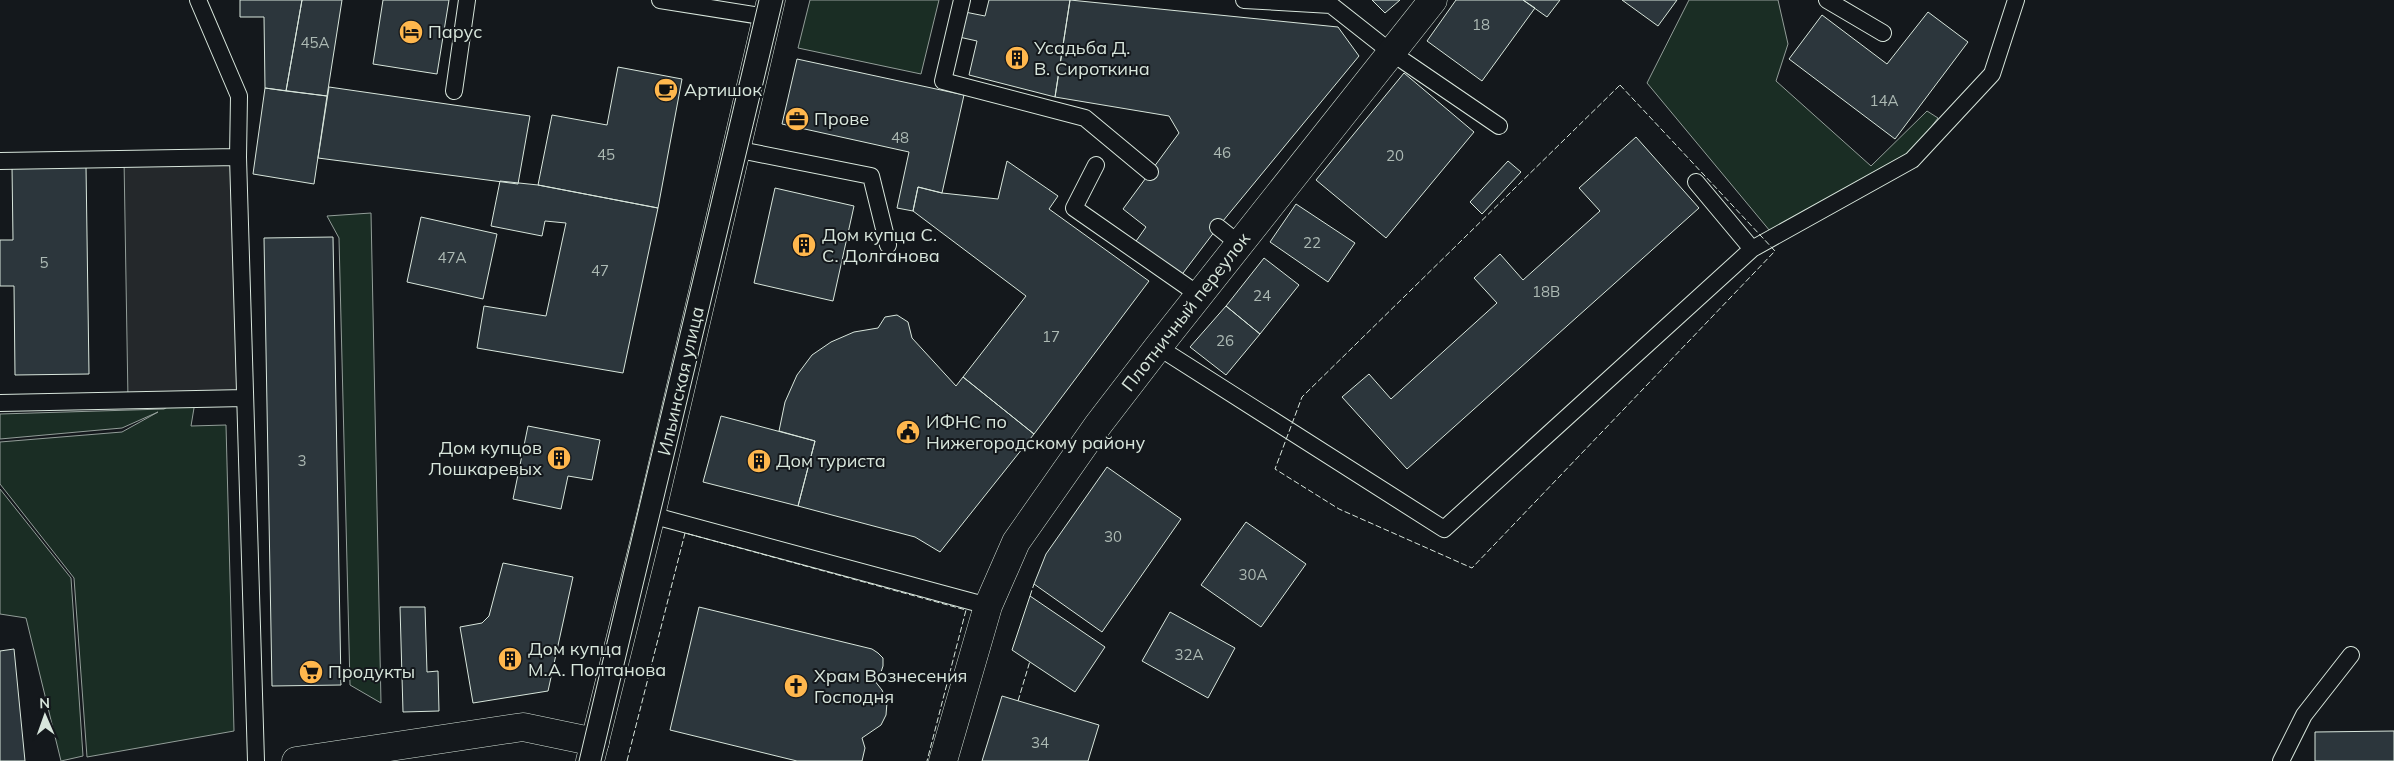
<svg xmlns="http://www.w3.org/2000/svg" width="2394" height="761" viewBox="0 0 2394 761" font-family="Mulish,sans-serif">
	<rect width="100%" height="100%" fill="#14181c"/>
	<!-- green -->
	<path fill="#1a2d24" stroke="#939e99" d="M 810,0 L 939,0 L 921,74 L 798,48 Z
		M 1689,0 L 1778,0 L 1788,44 L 1776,81 L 1871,166 L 1927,111 L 1938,118 L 1910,155 L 1770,231 L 1647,83 Z
		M 371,213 L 381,703 L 350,685 L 339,238 L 327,216 Z
		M 195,402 L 191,426 L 226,425 L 234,731 L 87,757 L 74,578 L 0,484 L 0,442 L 122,432 L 158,412 L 122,428 L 0,439 L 0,414 L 164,409 L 171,405 Z
		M 0,489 L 71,578 L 83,756 L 61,761 L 26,618 L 0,614 Z"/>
	<!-- parking -->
	<path fill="#24282b" stroke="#939e99" d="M 238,157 L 245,398 L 128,400 L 124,159 Z"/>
	<!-- building -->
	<path fill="#2c363c" stroke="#d8e6dc" d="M 240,0 L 302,0 L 286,91 L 265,88 L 264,17 L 240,17 Z
		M 302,0 L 342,0 L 327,96 L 286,91 Z
		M 383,0 L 449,0 L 437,74 L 373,64 Z
		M 989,0 L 1070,0 L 1055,97 L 969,75 L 977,41 L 959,37 L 965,12 L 985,16 Z
		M 1070,0 L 1338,27 L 1359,56 L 1218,227 L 1180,277 L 1134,244 L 1146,227 L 1123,209 L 1179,133 L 1169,116 L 1055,97 Z
		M 1372,0 L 1400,0 L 1385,13 Z
		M 1456,0 L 1523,0 L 1535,8 L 1482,81 L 1427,41 Z
		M 1523,0 L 1560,0 L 1547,17 Z
		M 1622,0 L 1677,0 L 1658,26 Z
		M 1928,12 L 1968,42 L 1895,139 L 1789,59 L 1822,15 L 1887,64 Z
		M 797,59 L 964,95 L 942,193 L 918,187 L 913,211 L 897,208 L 909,152 L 782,124 Z
		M 618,67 L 682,79 L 658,208 L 538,185 L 552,115 L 607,125 Z
		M 1404,73 L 1474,132 L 1386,238 L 1316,180 Z
		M 329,87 L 530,116 L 518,184 L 318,158 Z
		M 265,88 L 327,96 L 314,184 L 253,174 Z
		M 1636,137 L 1699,208 L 1407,469 L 1342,397 L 1369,374 L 1391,399 L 1497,303 L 1474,278 L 1500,254 L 1523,280 L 1600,211 L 1579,188 Z
		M 1007,161 L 1058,196 L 1049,209 L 1149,281 L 1034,434 L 963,377 L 1026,296 L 913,211 L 918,187 L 942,193 L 998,199 Z
		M 1508,161 L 1521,172 L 1482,214 L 1470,202 Z
		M 86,166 L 89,374 L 15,375 L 14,286 L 0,286 L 0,240 L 13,240 L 12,167 Z
		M 500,181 L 538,185 L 658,208 L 623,373 L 477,348 L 484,306 L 546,316 L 566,223 L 545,221 L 542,236 L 491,226 Z
		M 775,188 L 854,206 L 833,301 L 754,283 Z
		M 1296,204 L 1355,243 L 1328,282 L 1270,242 Z
		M 421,217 L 497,234 L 483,299 L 407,282 Z
		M 333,237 L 341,685 L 272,686 L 264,238 Z
		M 1264,258 L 1299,285 L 1260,334 L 1226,306 Z
		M 1226,306 L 1260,334 L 1226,375 L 1190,347 Z
		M 897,315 L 908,322 L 912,338 L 956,386 L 963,377 L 1034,434 L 940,552 L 915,537 L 798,506 L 815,441 L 779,431 L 785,402 L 797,375 L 812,355 L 831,342 L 854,332 L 878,328 L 885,317 Z
		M 721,416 L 815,441 L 798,506 L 703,482 Z
		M 528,426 L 600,440 L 592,480 L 568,476 L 561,509 L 513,499 Z
		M 1107,467 L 1181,519 L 1102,632 L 1034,584 L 1046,554 Z
		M 1246,522 L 1306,564 L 1261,627 L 1201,585 Z
		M 503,563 L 573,577 L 548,691 L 473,703 L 460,627 L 482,623 L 489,616 Z
		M 1030,596 L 1105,647 L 1075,692 L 1012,650 Z
		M 400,607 L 425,607 L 427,672 L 438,671 L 439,711 L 403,712 Z
		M 699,607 L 872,649 L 878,653 L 883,658 L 883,666 L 880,675 L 874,680 L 882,690 L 887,702 L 886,715 L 881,725 L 862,738 L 865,748 L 862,761 L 797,761 L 670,730 Z
		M 1170,612 L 1235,648 L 1208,698 L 1142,661 Z
		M 14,649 L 25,761 L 0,761 L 0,651 Z
		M 1002,696 L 1099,725 L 1088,761 L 982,761 Z
		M 2394,731 L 2394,761 L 2315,761 L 2315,732 Z"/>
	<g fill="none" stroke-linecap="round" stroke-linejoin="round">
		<!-- lane casing -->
		<g stroke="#d8e6dc" stroke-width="18">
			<path id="lane" d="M 198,0 L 239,96 L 238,157 L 256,761
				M 660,0 L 767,17
				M 962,0 L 943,81 L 1085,118 L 1150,172
				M 1244,0 L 1331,5 L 1392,53 L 1499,126
				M 1827,0 L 1883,33
				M 454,91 L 467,0
				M 735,149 L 871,176 L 888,245
				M 0,161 L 238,157
				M 1096,165 L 1074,208 L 1199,295
				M 1218,227 L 1238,243
				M 1752,249 L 1912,160 L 1992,74 L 2016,0
				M 1158,347 L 1444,529 L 1752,249 L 1696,182
				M 0,403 L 245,398
				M 651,515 L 988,606
				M 2281,761 L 2304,715 L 2351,655"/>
		</g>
		<!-- street casing -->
		<g stroke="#d8e6dc" stroke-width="29">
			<path id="street" d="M 296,761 L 523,727 L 595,742
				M 943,761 L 988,606 L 1016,542 L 1098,425 L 1158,347 L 1433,0"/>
		</g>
		<!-- secondary casing -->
		<g stroke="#d8e6dc" stroke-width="29">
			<path id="secondary" d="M 590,761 L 651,515 L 771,0"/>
		</g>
		<!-- lane -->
		<use href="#lane" stroke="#14181c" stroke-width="16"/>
		<!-- street -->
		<use href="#street" stroke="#14181c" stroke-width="28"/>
		<!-- secondary -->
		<use href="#secondary" stroke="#14181c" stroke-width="28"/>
		<!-- tram -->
		<path stroke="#d8e6dc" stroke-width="1" d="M 579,761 L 759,0
			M 601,761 L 783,0"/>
		<!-- fence -->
		<path stroke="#d8e6dc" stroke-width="1" stroke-dasharray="6 2.5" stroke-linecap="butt" d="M 1620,85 L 1775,251 L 1472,568 L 1339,509 L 1275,469 L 1302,397 Z
			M 1030,596 L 1034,584
			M 1018,701 L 1030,661
			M 627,761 L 685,533 L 966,610 L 927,761"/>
	</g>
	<!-- icons -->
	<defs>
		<g id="hotel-disc" transform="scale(1.25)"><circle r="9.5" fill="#ffb74d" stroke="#14181c"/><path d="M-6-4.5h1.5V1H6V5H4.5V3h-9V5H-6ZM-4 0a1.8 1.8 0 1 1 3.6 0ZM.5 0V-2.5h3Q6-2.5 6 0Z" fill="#111"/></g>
		<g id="building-disc" transform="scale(1.25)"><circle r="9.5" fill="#ffb74d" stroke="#14181c"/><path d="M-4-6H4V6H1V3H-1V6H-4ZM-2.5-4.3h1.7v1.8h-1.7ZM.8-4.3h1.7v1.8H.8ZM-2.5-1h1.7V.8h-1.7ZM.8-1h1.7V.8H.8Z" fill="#111"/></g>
		<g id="cafe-disc" transform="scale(1.25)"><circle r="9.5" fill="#ffb74d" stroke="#14181c"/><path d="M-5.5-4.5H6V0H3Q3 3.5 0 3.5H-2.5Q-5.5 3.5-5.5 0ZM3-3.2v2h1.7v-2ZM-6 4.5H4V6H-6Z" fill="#111"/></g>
		<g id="office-disc" transform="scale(1.25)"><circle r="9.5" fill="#ffb74d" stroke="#14181c"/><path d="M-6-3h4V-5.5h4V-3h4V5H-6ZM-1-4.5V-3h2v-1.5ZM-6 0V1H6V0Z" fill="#111"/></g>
		<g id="civic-disc" transform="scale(1.25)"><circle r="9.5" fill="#ffb74d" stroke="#14181c"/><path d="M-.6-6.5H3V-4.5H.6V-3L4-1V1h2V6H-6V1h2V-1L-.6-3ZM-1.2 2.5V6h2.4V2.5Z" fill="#111"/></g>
		<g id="supermarket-disc" transform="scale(1.25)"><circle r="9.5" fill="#ffb74d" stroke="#14181c"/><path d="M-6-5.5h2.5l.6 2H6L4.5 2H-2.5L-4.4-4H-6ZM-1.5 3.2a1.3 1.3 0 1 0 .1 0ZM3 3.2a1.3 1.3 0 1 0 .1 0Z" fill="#111"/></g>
		<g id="church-disc" transform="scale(1.25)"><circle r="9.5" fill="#ffb74d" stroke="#14181c"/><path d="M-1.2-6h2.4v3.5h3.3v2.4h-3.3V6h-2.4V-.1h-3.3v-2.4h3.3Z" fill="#111"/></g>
	</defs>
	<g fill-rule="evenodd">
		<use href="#hotel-disc" x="411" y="32"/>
		<use href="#building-disc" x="1017" y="58"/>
		<use href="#cafe-disc" x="666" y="90"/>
		<use href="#office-disc" x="797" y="119"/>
		<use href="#building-disc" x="804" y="245"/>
		<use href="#civic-disc" x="908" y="432"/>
		<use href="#building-disc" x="559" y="458"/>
		<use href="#building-disc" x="759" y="461"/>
		<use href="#building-disc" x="510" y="659"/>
		<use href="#supermarket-disc" x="311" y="672"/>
		<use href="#church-disc" x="796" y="686"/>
	</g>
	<g text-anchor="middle" stroke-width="4" stroke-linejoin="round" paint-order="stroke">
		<!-- number labels -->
		<g font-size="15" fill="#adbab4">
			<text x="1481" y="30">18</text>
			<text x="315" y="48">45А</text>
			<text x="1884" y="106">14А</text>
			<text x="900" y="143">48</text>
			<text x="1222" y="158">46</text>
			<text x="606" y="160">45</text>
			<text x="1395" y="161">20</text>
			<text x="1312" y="248">22</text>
			<text x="452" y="263">47А</text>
			<text x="44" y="268">5</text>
			<text x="600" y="276">47</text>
			<text x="1546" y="297">18В</text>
			<text x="1262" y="301">24</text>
			<text x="1051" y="342">17</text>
			<text x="1225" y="346">26</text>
			<text x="302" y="466">3</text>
			<text x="1113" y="542">30</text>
			<text x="1253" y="580">30А</text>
			<text x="1189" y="660">32А</text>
			<text x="1040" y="748">34</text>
		</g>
		<!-- poi labels -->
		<g font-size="18" fill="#d8e6dc" stroke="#14181c" text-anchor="start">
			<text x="428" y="38">Парус</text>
			<text x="1034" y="54">Усадьба Д.<tspan x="1034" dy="21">В. Сироткина</tspan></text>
			<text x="684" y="96">Артишок</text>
			<text x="814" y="125">Прове</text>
			<text x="822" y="241">Дом купца С.<tspan x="822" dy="21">С. Долганова</tspan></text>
			<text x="926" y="428">ИФНС по<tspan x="926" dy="21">Нижегородскому району</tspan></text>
			<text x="542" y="454" text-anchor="end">Дом купцов<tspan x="542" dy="21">Лошкаревых</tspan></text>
			<text x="776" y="467">Дом туриста</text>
			<text x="528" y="655">Дом купца<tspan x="528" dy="21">М.А. Полтанова</tspan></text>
			<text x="328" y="678">Продукты</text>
			<text x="814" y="682">Храм Вознесения<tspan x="814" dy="21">Господня</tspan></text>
		</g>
		<!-- street labels -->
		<g font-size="18" fill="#d8e6dc" stroke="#14181c">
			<text transform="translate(1186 312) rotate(-52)" y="6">Плотничный переулок</text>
			<text transform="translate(681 381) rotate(-77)" y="6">Ильинская улица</text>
		</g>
	</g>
	<!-- north arrow -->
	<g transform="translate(45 716) rotate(358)" stroke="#14181c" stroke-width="4" paint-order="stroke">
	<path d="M0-4L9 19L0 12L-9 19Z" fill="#d8e6dc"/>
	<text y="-8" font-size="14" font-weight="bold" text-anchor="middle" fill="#d8e6dc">N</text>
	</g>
</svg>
